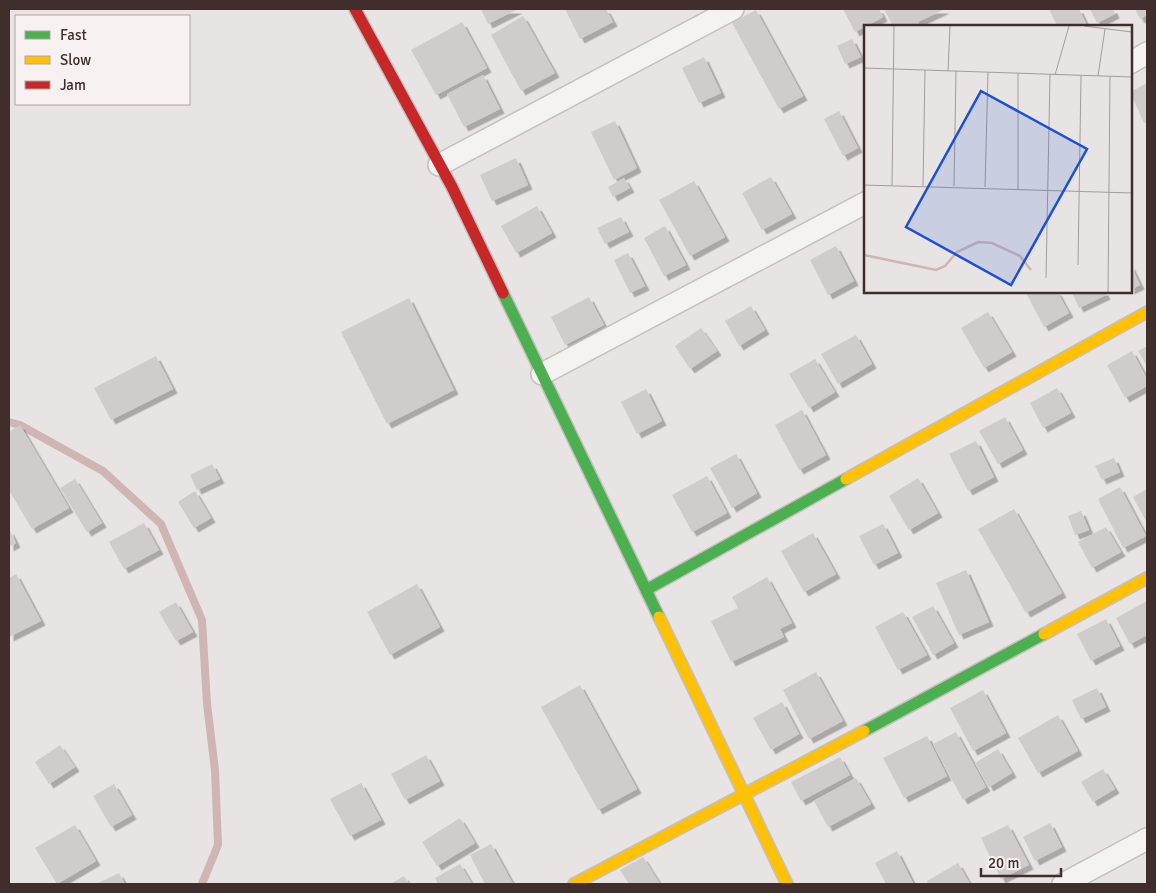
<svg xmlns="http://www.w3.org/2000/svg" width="1156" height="893" viewBox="0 0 1156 893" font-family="Signika,sans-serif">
	<defs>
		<filter id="shadow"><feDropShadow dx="4.5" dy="4.5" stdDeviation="0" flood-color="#0004"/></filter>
	</defs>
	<rect width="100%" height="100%" fill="#e8e4e3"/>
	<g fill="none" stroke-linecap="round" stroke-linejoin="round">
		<!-- stream -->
		<path stroke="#d0b5b5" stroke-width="8" d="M 9,422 L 20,425 L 103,471 L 161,524 L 202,620 L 207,704 L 215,770 L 218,845 L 202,884"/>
	</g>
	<!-- building -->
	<path fill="#d0cccc" filter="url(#shadow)" d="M 481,9 L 518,9 L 488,24 Z
		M 565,9 L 606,9 L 613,22 L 580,39 Z
		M 843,9 L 879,9 L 883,17 L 855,32 Z
		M 884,9 L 945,9 L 918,22 L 920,26 L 893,26 Z
		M 1049,9 L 1079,9 L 1087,26 L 1057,26 Z
		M 1090,9 L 1113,9 L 1115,14 L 1097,23 Z
		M 1135,9 L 1147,9 L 1147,15 L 1140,19 Z
		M 756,10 L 803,96 L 779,109 L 732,23 Z
		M 523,16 L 555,73 L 521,91 L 491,35 Z
		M 462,22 L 487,68 L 436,95 L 411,50 Z
		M 852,39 L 861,57 L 845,64 L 837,46 Z
		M 704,57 L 721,93 L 699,103 L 682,68 Z
		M 483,75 L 500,109 L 464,127 L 447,94 Z
		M 1147,83 L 1147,122 L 1144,123 L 1130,92 Z
		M 839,111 L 858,148 L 843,156 L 824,119 Z
		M 615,121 L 637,168 L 614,180 L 591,132 Z
		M 516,158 L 528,185 L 492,201 L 480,175 Z
		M 771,177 L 792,214 L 762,230 L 742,193 Z
		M 624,178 L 630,188 L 613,197 L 608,187 Z
		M 694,181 L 725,237 L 690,256 L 659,200 Z
		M 537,206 L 552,233 L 516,253 L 501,226 Z
		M 621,217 L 629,232 L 605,244 L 597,228 Z
		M 665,226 L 686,265 L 664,276 L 644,238 Z
		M 836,246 L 854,281 L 828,295 L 810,260 Z
		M 628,253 L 645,286 L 630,293 L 614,260 Z
		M 1130,264 L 1140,285 L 1130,290 Z
		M 1025,291 L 1057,291 L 1069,313 L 1044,327 Z
		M 1071,291 L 1104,291 L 1106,295 L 1079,308 Z
		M 589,297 L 604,325 L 565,345 L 551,317 Z
		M 409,298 L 454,390 L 387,424 L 341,332 Z
		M 751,306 L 765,330 L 739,346 L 725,321 Z
		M 988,312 L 1012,352 L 984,368 L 961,328 Z
		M 701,328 L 717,351 L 690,369 L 675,346 Z
		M 856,335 L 872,364 L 838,384 L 821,354 Z
		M 1147,346 L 1147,366 L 1138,351 Z
		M 1132,351 L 1147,379 L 1147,386 L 1125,398 L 1107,365 Z
		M 156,356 L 173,389 L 111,420 L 94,388 Z
		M 815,359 L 835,392 L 809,408 L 789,374 Z
		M 1057,388 L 1071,413 L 1043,428 L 1030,403 Z
		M 646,389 L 662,421 L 637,434 L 621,402 Z
		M 802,410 L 826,455 L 799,470 L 775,425 Z
		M 1005,417 L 1023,450 L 998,464 L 979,431 Z
		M 20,425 L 69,508 L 32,529 L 9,490 L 9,432 Z
		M 976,441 L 994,477 L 968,491 L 949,454 Z
		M 736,454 L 757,493 L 732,508 L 710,468 Z
		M 1114,458 L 1120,472 L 1102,480 L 1095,466 Z
		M 212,464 L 220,479 L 197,490 L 190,475 Z
		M 707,476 L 727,513 L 692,532 L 672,495 Z
		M 918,478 L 938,513 L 909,530 L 889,496 Z
		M 75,479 L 102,523 L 87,532 L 60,488 Z
		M 1120,487 L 1146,536 L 1123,548 L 1098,499 Z
		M 1147,489 L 1147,523 L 1133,497 Z
		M 195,491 L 211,518 L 194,528 L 178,502 Z
		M 1014,509 L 1062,593 L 1026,613 L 978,529 Z
		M 1081,511 L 1089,530 L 1075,535 L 1068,516 Z
		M 144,523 L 159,550 L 124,569 L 109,542 Z
		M 883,524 L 898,553 L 874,565 L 859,536 Z
		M 1106,527 L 1121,552 L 1092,568 L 1078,542 Z
		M 9,529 L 16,543 L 9,547 Z
		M 813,533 L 836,574 L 804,592 L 781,551 Z
		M 966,570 L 989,622 L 959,635 L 936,583 Z
		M 16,574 L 41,621 L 9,637 L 9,578 Z
		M 767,577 L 792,623 L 780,629 L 784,637 L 731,662 L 711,621 L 738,608 L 732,597 Z
		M 417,584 L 440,627 L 390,655 L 367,612 Z
		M 1147,601 L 1147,635 L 1130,644 L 1116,618 Z
		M 176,602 L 193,632 L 176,641 L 159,612 Z
		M 933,606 L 954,643 L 933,655 L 912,617 Z
		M 903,612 L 927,655 L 898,670 L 875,627 Z
		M 1106,619 L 1120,646 L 1091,661 L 1077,634 Z
		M 816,672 L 843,721 L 809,739 L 783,690 Z
		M 580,685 L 637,789 L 598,810 L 541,707 Z
		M 1097,688 L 1106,707 L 1081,719 L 1072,700 Z
		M 983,690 L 1006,733 L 973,751 L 950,708 Z
		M 782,702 L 799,734 L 771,750 L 753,718 Z
		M 1058,715 L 1078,751 L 1038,773 L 1018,738 Z
		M 956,732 L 986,787 L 963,800 L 933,744 Z
		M 927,736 L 947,776 L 904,798 L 883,758 Z
		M 60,745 L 75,767 L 49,784 L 35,762 Z
		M 998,749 L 1012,773 L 989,787 L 975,763 Z
		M 426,755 L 440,781 L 405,800 L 391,774 Z
		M 840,757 L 850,775 L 801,801 L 791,782 Z
		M 1103,769 L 1115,789 L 1093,802 L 1081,782 Z
		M 856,778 L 871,804 L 828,827 L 814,801 Z
		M 361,783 L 381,820 L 350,836 L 330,799 Z
		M 114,784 L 132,815 L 111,827 L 93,796 Z
		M 460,818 L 475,843 L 437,866 L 422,842 Z
		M 1050,823 L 1062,847 L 1035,861 L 1023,837 Z
		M 75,825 L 96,861 L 57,884 L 35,848 Z
		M 1008,825 L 1029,865 L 1001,879 L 981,838 Z
		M 491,844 L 513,884 L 485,884 L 470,855 Z
		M 897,851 L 913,883 L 910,884 L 886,884 L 875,863 Z
		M 643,857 L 660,884 L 629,884 L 620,870 Z
		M 958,863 L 970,884 L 928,884 L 927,881 Z
		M 460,864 L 472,884 L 438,884 L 435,878 Z
		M 119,873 L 125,884 L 96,884 Z
		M 404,876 L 409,884 L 390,884 Z"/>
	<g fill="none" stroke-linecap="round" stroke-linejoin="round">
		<!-- street casing -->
		<g stroke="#c3c0c0" stroke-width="24">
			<path id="street" d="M 1130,63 L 1147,53
				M 439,165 L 733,9
				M 542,374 L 865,203
				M 1063,884 L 1147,839"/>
		</g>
		<!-- fast casing -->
		<g stroke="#c3c0c0" stroke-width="14">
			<path id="fast" d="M 503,293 L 659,617
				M 646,590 L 846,479
				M 864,731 L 1044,634"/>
		</g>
		<!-- slow casing -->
		<g stroke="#c3c0c0" stroke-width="14">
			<path id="slow" d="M 846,479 L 1147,312
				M 659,617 L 787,884
				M 1044,634 L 1147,578
				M 574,884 L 864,731"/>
		</g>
		<!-- jam casing -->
		<g stroke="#c3c0c0" stroke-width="14">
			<path id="jam" d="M 355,9 L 452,187 L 503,293"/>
		</g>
		<!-- street -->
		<use href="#street" stroke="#f5f3f2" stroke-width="21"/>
		<!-- fast -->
		<use href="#fast" stroke="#4caf50" stroke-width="11"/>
		<!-- slow -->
		<use href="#slow" stroke="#ffc107" stroke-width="11"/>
		<!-- jam -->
		<use href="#jam" stroke="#c62828" stroke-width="11"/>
	</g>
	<!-- overview -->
	<g transform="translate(864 25)">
		<rect width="268" height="268" fill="#e8e4e3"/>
		<path fill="none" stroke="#d0b5b5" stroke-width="2.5" d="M 0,230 L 72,245 L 81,241 L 93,227 L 114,217 L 128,218 L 156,231 L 167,245"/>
		<path fill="none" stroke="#a49b9a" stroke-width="1" d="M 220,1 L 268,7M 0,43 L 268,52M 84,46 L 86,1M 191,50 L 205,1M 234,51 L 241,4M 0,160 L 268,168M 28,160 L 30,1M 59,161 L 61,45M 90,161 L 92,46M 121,162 L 124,47M 154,164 L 154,48M 214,240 L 217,51M 182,253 L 186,49M 244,267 L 246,52"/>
		<path fill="#1d4ed8" fill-opacity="0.15" stroke="#1d4ed8" stroke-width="2.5" d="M 117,66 L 223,124 L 147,260 L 42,202 Z"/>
		<rect width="268" height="268" fill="none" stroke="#3f2e2c" stroke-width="2.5"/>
	</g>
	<!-- border -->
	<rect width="1156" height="893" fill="none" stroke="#3f2e2c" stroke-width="20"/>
	<!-- legend -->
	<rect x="15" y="15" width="175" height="90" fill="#f7f2f1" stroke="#ada4a2"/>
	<rect x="25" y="31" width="25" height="8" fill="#4caf50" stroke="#ada4a2"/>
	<text x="60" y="40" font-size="15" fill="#3f2e2c">Fast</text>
	<rect x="25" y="56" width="25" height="8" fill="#ffc107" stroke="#ada4a2"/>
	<text x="60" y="65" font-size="15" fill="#3f2e2c">Slow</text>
	<rect x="25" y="81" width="25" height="8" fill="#c62828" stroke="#ada4a2"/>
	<text x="60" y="90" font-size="15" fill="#3f2e2c">Jam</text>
	<!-- scale -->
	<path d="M981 868v8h80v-8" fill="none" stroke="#3f2e2c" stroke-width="2.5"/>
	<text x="988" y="868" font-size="15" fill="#3f2e2c" stroke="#f7f2f1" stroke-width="4" paint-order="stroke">20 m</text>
</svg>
